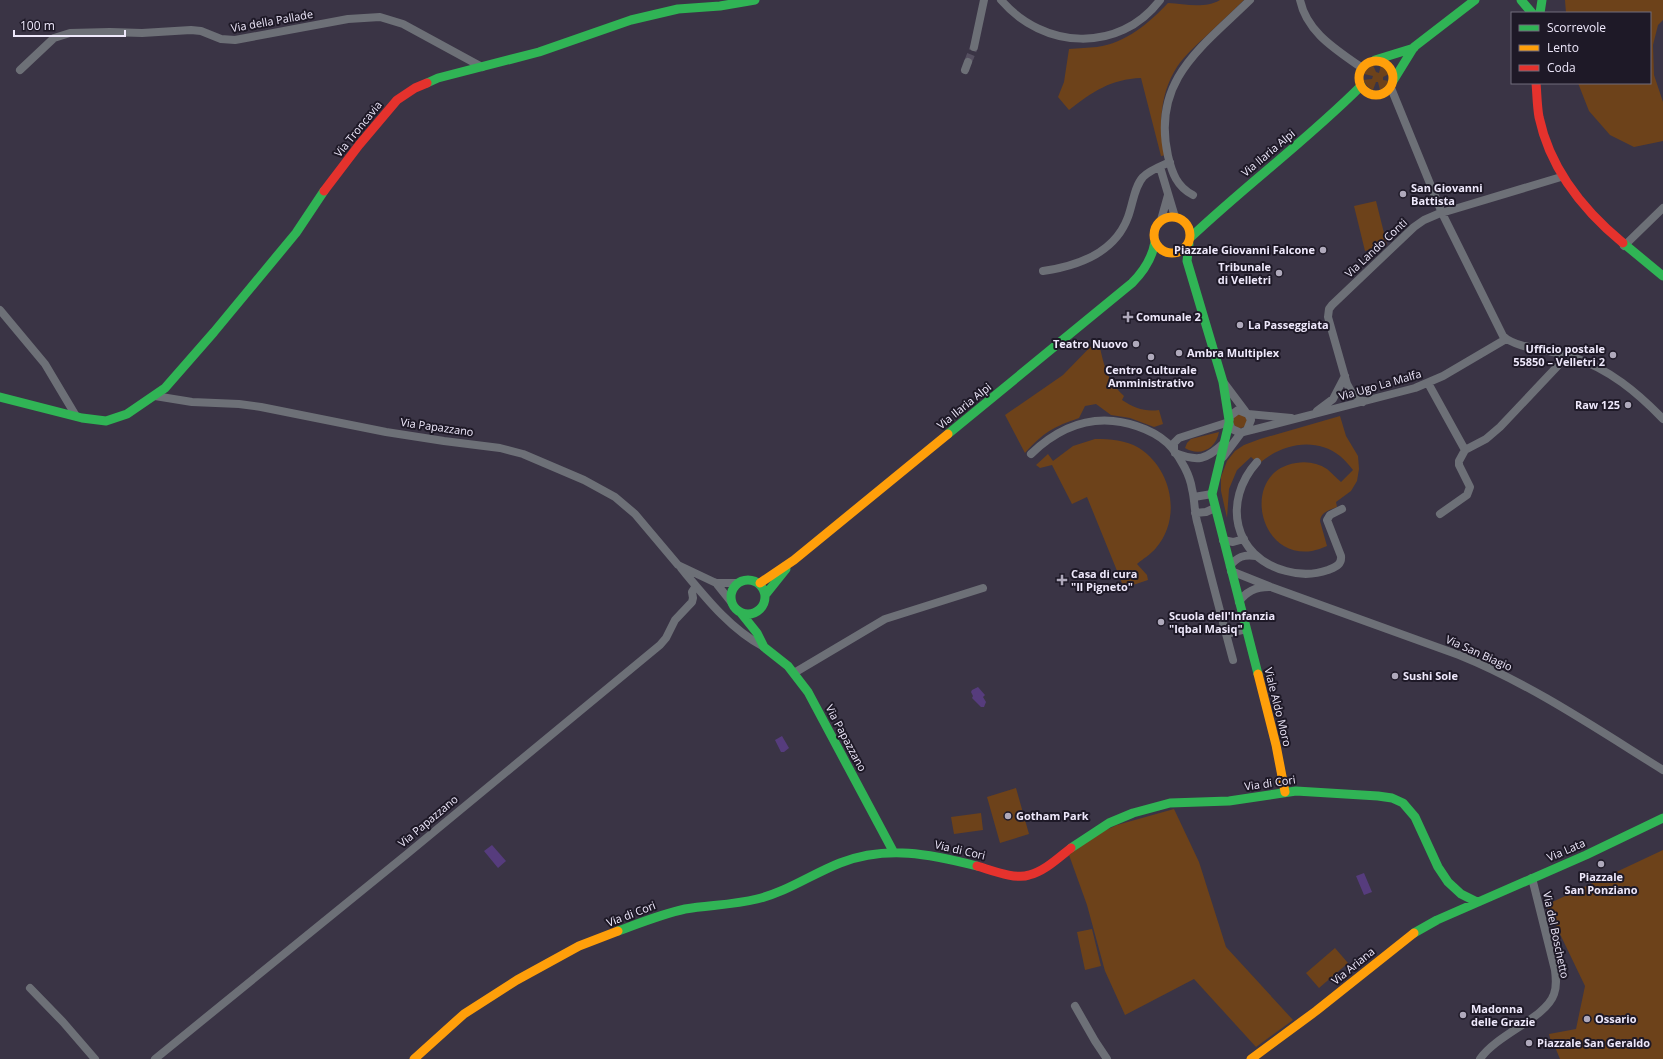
<svg xmlns="http://www.w3.org/2000/svg" width="1663" height="1059" viewBox="0 0 1663 1059" font-family="'Open Sans',sans-serif">
	<rect width="100%" height="100%" fill="#3a3445"/>
	<!-- green -->
	<path fill="#6d421a" d="M 1220,0 L 1244,0 C 1231,13 1217,25 1204,38 C 1193,48 1181,59 1174,72 C 1160,97 1158,128 1166,155 L 1161,156 L 1141,78 C 1111,79 1092,92 1069,110 L 1058,97 L 1064,82 L 1069,49 C 1079,48 1088,48 1097,47 C 1126,43 1149,23 1168,3 C 1184,4 1205,9 1220,0 Z
		M 1565,0 L 1663,0 L 1663,20 L 1658,25 L 1653,45 L 1654,75 L 1663,102 L 1663,141 L 1634,147 L 1610,135 L 1589,111 L 1578,83 L 1650,83 L 1650,13 L 1566,13 Z
		M 1373,65 L 1376,72 L 1379,73 L 1381,65 L 1388,73 L 1389,74 L 1383,77 L 1383,80 L 1389,81 L 1387,85 L 1380,90 L 1378,82 L 1376,82 L 1373,90 L 1368,87 L 1363,80 L 1372,79 L 1373,76 L 1364,74 L 1367,68 Z
		M 1376,201 L 1387,245 L 1365,251 L 1354,206 Z
		M 1098,339 C 1104,364 1105,378 1124,396 L 1122,400 C 1134,408 1145,412 1159,410 L 1163,424 L 1154,427 L 1130,418 L 1111,415 L 1096,404 L 1085,406 L 1079,418 C 1053,427 1044,432 1025,453 L 1005,415 L 1063,375 Z
		M1233 421a7 7 0 1 1 14 0a7 7 0 1 1-14 0Z
		M 1340,416 L 1346,436 L 1358,456 L 1359,469 L 1357,481 L 1351,491 L 1336,502 L 1337,507 C 1329,510 1321,512 1320,521 L 1327,546 C 1322,548 1317,550 1312,551 C 1256,559 1241,471 1296,463 C 1307,461 1318,463 1327,469 C 1332,473 1336,478 1341,482 L 1353,470 C 1349,465 1345,460 1340,456 C 1315,436 1280,444 1259,464 L 1251,457 L 1237,470 L 1229,489 L 1227,518 L 1221,491 L 1221,477 L 1227,461 L 1235,451 L 1244,445 L 1260,439 Z
		M 1219,432 C 1216,449 1200,457 1185,448 L 1187,443 L 1191,439 Z
		M 1095,439 C 1110,439 1126,440 1139,448 C 1172,469 1182,518 1156,548 C 1151,554 1143,559 1137,564 L 1147,575 L 1148,580 L 1124,588 L 1087,497 L 1072,504 L 1052,465 L 1040,468 L 1036,465 L 1048,454 L 1053,461 L 1073,446 Z
		M 1016,788 L 1029,834 L 1000,843 L 987,797 Z
		M 1174,809 L 1199,862 L 1226,947 L 1293,1020 L 1256,1047 L 1194,979 L 1125,1015 L 1105,971 L 1087,905 L 1069,855 L 1095,835 L 1117,825 Z
		M 981,813 L 983,830 L 954,834 L 951,817 Z
		M 1663,850 L 1663,1059 L 1560,1059 L 1555,1047 L 1552,1046 L 1549,1034 L 1576,1029 L 1585,986 L 1546,905 Z
		M 1092,929 L 1101,966 L 1085,970 L 1077,932 Z
		M 1335,948 L 1348,963 L 1319,988 L 1306,973 Z"/>
	<!-- water -->
	<path fill="#563c7d" d="M 978,687 L 985,695 L 983,697 L 986,702 L 984,707 L 981,707 L 972,698 L 973,696 L 971,692 L 972,690 Z
		M 782,736 L 789,748 L 784,752 L 781,752 L 775,740 Z
		M 492,845 L 506,861 L 498,868 L 484,851 Z
		M 1364,873 L 1372,892 L 1364,895 L 1356,876 Z"/>
	<g fill="none" stroke-linecap="round" stroke-linejoin="round">
		<!-- street-tunnel -->
		<path stroke="#554f60" stroke-width="8" stroke-dasharray="8 4" stroke-linecap="butt" d="M 968,62 L 974,47"/>
		<!-- street -->
		<path stroke="#6d7077" stroke-width="8" d="M 1001,0 C 1043,49 1119,54 1160,0
			M 1300,0 C 1307,33 1337,50 1362,68
			M 974,47 L 984,0
			M 20,70 L 54,38 L 70,33 L 110,32 L 142,33 L 191,30 L 201,31 L 221,39 L 235,40 L 348,19 L 380,17 L 403,24 L 482,67
			M 965,70 L 968,62
			M 1391,88 L 1442,213 L 1503,336 C 1516,349 1554,350 1573,357 C 1609,369 1637,392 1663,419
			M 1160,167 L 1175,217
			M 1193,195 C 1177,187 1172,173 1168,156 C 1151,80 1202,47 1250,0
			M 1161,220 L 1168,195
			M 1624,246 L 1663,208
			M 1043,271 C 1078,266 1115,253 1128,217 C 1133,204 1134,187 1143,177 C 1150,170 1161,166 1170,162
			M 0,310 L 45,364 L 76,416
			M 1224,383 L 1245,411
			M 1428,383 L 1465,450 L 1459,461 L 1459,465 L 1470,487 L 1467,495 L 1440,514
			M 155,396 L 192,402 L 239,404 L 261,407 L 386,432 L 444,441 L 500,448 L 523,454 L 584,480 L 615,497 L 635,514 L 678,565 L 716,583 L 738,583
			M 1363,402 L 1352,393 L 1347,384 L 1328,317 L 1329,309 L 1332,305 L 1414,227 L 1424,220 L 1438,214 L 1561,177
			M 1317,411 L 1333,399 L 1345,376
			M 1248,414 L 1251,420 L 1247,430 L 1241,433 L 1232,429 L 1229,423 L 1230,416 L 1238,410 L 1248,414 L 1291,418
			M 1244,432 L 1415,388 L 1443,376 L 1506,339
			M 1174,450 L 1174,443 L 1179,438 L 1229,422
			M 1465,450 L 1486,439 L 1500,427 L 1568,355
			M 1175,453 C 1198,462 1206,460 1224,443
			M 1031,454 C 1054,432 1081,418 1113,421 C 1133,423 1159,432 1172,448 C 1181,459 1190,475 1192,489 C 1195,500 1194,513 1198,525 C 1209,570 1221,615 1233,660
			M 1223,457 L 1241,433
			M 1257,462 C 1222,501 1233,557 1286,571 C 1300,575 1314,575 1328,570 C 1335,567 1342,565 1341,556 L 1327,520 L 1330,515 L 1342,509
			M 1194,497 L 1212,494
			M 1195,513 L 1206,512 L 1215,508
			M 1223,540 L 1233,542 L 1244,539
			M 1230,566 C 1237,557 1244,554 1256,556
			M 681,568 C 705,597 730,629 764,647
			M 1231,571 L 1271,587 L 1459,655 C 1531,684 1597,729 1663,770
			M 716,583 L 732,603
			M 1239,602 C 1246,591 1256,587 1269,587
			M 1226,634 L 1246,629
			M 794,673 L 885,619 L 983,588
			M 30,988 L 63,1022 L 95,1059
			M 1075,1006 L 1095,1041 L 1107,1059
			M 155,1059 L 407,854 L 660,645 L 666,638 L 675,620 L 692,602 L 693,598 L 692,592 L 696,586
			M 1480,1059 C 1497,1034 1546,1018 1554,994 C 1557,986 1556,978 1555,970 L 1532,878"/>
		<!-- fast -->
		<path stroke="#30b455" stroke-width="9" d="M 1521,0 L 1532,13
			M 1540,13 L 1542,0
			M 1375,60 L 1414,48
			M 1393,81 L 1414,47 L 1475,0
			M 427,83 L 438,78 L 539,52 L 631,20 L 678,9 L 720,6 L 755,0
			M 1191,237 C 1246,185 1307,140 1361,86
			M 1623,243 L 1663,276
			M 1189,244 L 1187,261 L 1223,382 L 1229,420
			M 0,397 L 82,418 L 106,421 L 127,414 L 165,388 L 214,332 L 296,233 L 324,191
			M 1229,423 L 1212,494 L 1258,674
			M 948,434 L 1132,283 C 1144,271 1152,259 1155,242
			M731 597a17 17 0 1 1 34 0a17 17 0 1 1-34 0Z
			M 766,594 L 786,569
			M 741,613 L 757,633 L 764,647 L 788,666 L 808,692 L 893,851
			M 1071,848 L 1109,823 L 1133,813 L 1170,803 L 1229,801 L 1296,791 L 1378,796 L 1392,798 L 1403,803 L 1415,817 L 1438,867 L 1448,882 L 1461,894 L 1477,902
			M 618,931 C 640,923 662,914 685,909 C 709,905 733,905 757,899 C 787,892 812,874 840,863 C 887,845 930,854 977,866
			M 1414,933 L 1437,920 L 1586,855 L 1663,818"/>
		<!-- slow -->
		<path stroke="#ff9f0a" stroke-width="9" d="M1359 78a17 17 0 1 1 34 0a17 17 0 1 1-34 0Z
			M1154 235a18 18 0 1 1 36 0a18 18 0 1 1-36 0Z
			M 760,583 L 794,560 L 948,434
			M 1258,674 L 1276,745 L 1285,792
			M 414,1059 L 464,1014 L 517,980 L 579,946 L 618,931
			M 1251,1059 L 1316,1011 L 1414,933"/>
		<!-- jam -->
		<path stroke="#e5322d" stroke-width="9" d="M 1536,83 C 1537,94 1537,106 1539,117 C 1550,169 1583,210 1623,243
			M 324,191 L 359,145 L 397,100 L 415,88 L 427,83
			M 977,866 C 991,870 1016,880 1029,875 C 1045,871 1058,858 1071,848"/>
	</g>
	<!-- markers -->
	<g fill="#afa9bb" stroke="#1e1927" stroke-width="1.5">
		<circle cx="1403" cy="194" r="4"/>
		<circle cx="1323" cy="250" r="4"/>
		<circle cx="1279" cy="273" r="4"/>
		<path d="M1126 311h4v4h4v4h-4v4h-4v-4h-4v-4h4z"/>
		<circle cx="1240" cy="325" r="4"/>
		<circle cx="1136" cy="344" r="4"/>
		<circle cx="1179" cy="353" r="4"/>
		<circle cx="1613" cy="355" r="4"/>
		<circle cx="1151" cy="357" r="4"/>
		<circle cx="1628" cy="405" r="4"/>
		<path d="M1060 574h4v4h4v4h-4v4h-4v-4h-4v-4h4z"/>
		<circle cx="1161" cy="622" r="4"/>
		<circle cx="1395" cy="676" r="4"/>
		<circle cx="1008" cy="816" r="4"/>
		<circle cx="1601" cy="864" r="4"/>
		<circle cx="1463" cy="1015" r="4"/>
		<circle cx="1587" cy="1019" r="4"/>
		<circle cx="1529" cy="1043" r="4"/>
	</g>
	<g text-anchor="middle" stroke-width="4" stroke-linejoin="round" paint-order="stroke">
		<!-- street labels -->
		<g font-size="11" fill="#eee8fb" stroke="#1e1927">
			<text transform="translate(272 21) rotate(-10)" y="4">Via della Pallade</text>
			<text transform="translate(358 129) rotate(-51)" y="4">Via Troncavia</text>
			<text transform="translate(1268 153) rotate(-40)" y="4">Via Ilaria Alpi</text>
			<text transform="translate(1376 248) rotate(-43)" y="4">Via Lando Conti</text>
			<text transform="translate(1380 385) rotate(-16)" y="4">Via Ugo La Malfa</text>
			<text transform="translate(964 406) rotate(-39)" y="4">Via Ilaria Alpi</text>
			<text transform="translate(437 427) rotate(8)" y="4">Via Papazzano</text>
			<text transform="translate(1479 653) rotate(24)" y="4">Via San Biagio</text>
			<text transform="translate(1278 707) rotate(76)" y="4">Viale Aldo Moro</text>
			<text transform="translate(846 738) rotate(62)" y="4">Via Papazzano</text>
			<text transform="translate(1270 783) rotate(-8)" y="4">Via di Cori</text>
			<text transform="translate(428 821) rotate(-40)" y="4">Via Papazzano</text>
			<text transform="translate(960 850) rotate(13)" y="4">Via di Cori</text>
			<text transform="translate(1566 850) rotate(-23)" y="4">Via Lata</text>
			<text transform="translate(631 914) rotate(-21)" y="4">Via di Cori</text>
			<text transform="translate(1556 935) rotate(78)" y="4">Via del Boschetto</text>
			<text transform="translate(1353 966) rotate(-39)" y="4">Via Ariana</text>
		</g>
		<!-- poi labels -->
		<g font-size="11" font-weight="bold" fill="#eee8fb" stroke="#1e1927" text-anchor="start">
			<text x="1411" y="192">San Giovanni<tspan x="1411" dy="13">Battista</tspan></text>
			<text x="1315" y="254" text-anchor="end">Piazzale Giovanni Falcone</text>
			<text x="1271" y="271" text-anchor="end">Tribunale<tspan x="1271" dy="13">di Velletri</tspan></text>
			<text x="1136" y="321">Comunale 2</text>
			<text x="1248" y="329">La Passeggiata</text>
			<text x="1128" y="348" text-anchor="end">Teatro Nuovo</text>
			<text x="1605" y="353" text-anchor="end">Ufficio postale<tspan x="1605" dy="13">55850 – Velletri 2</tspan></text>
			<text x="1187" y="357">Ambra Multiplex</text>
			<text x="1151" y="374" text-anchor="middle">Centro Culturale<tspan x="1151" dy="13">Amministrativo</tspan></text>
			<text x="1620" y="409" text-anchor="end">Raw 125</text>
			<text x="1071" y="578">Casa di cura<tspan x="1071" dy="13">"Il Pigneto"</tspan></text>
			<text x="1169" y="620">Scuola dell'Infanzia<tspan x="1169" dy="13">"Iqbal Masiq"</tspan></text>
			<text x="1403" y="680">Sushi Sole</text>
			<text x="1016" y="820">Gotham Park</text>
			<text x="1601" y="881" text-anchor="middle">Piazzale<tspan x="1601" dy="13">San Ponziano</tspan></text>
			<text x="1471" y="1013">Madonna<tspan x="1471" dy="13">delle Grazie</tspan></text>
			<text x="1595" y="1023">Ossario</text>
			<text x="1537" y="1047">Piazzale San Geraldo</text>
		</g>
	</g>
	<!-- legend -->
	<rect x="1511" y="12" width="140" height="72" fill="#1e1927" stroke="#716c7c"/>
	<rect x="1519" y="25" width="20" height="6" fill="#30b455" stroke="#716c7c"/>
	<text x="1547" y="32" font-size="12" fill="#eee8fb">Scorrevole</text>
	<rect x="1519" y="45" width="20" height="6" fill="#ff9f0a" stroke="#716c7c"/>
	<text x="1547" y="52" font-size="12" fill="#eee8fb">Lento</text>
	<rect x="1519" y="65" width="20" height="6" fill="#e5322d" stroke="#716c7c"/>
	<text x="1547" y="72" font-size="12" fill="#eee8fb">Coda</text>
	<!-- scale -->
	<path d="M14 30v6h111v-6" fill="none" stroke="#eee8fb" stroke-width="2"/>
	<text x="20" y="30" font-size="12" fill="#eee8fb" stroke="#1e1927" stroke-width="3" paint-order="stroke">100 m</text>
</svg>
